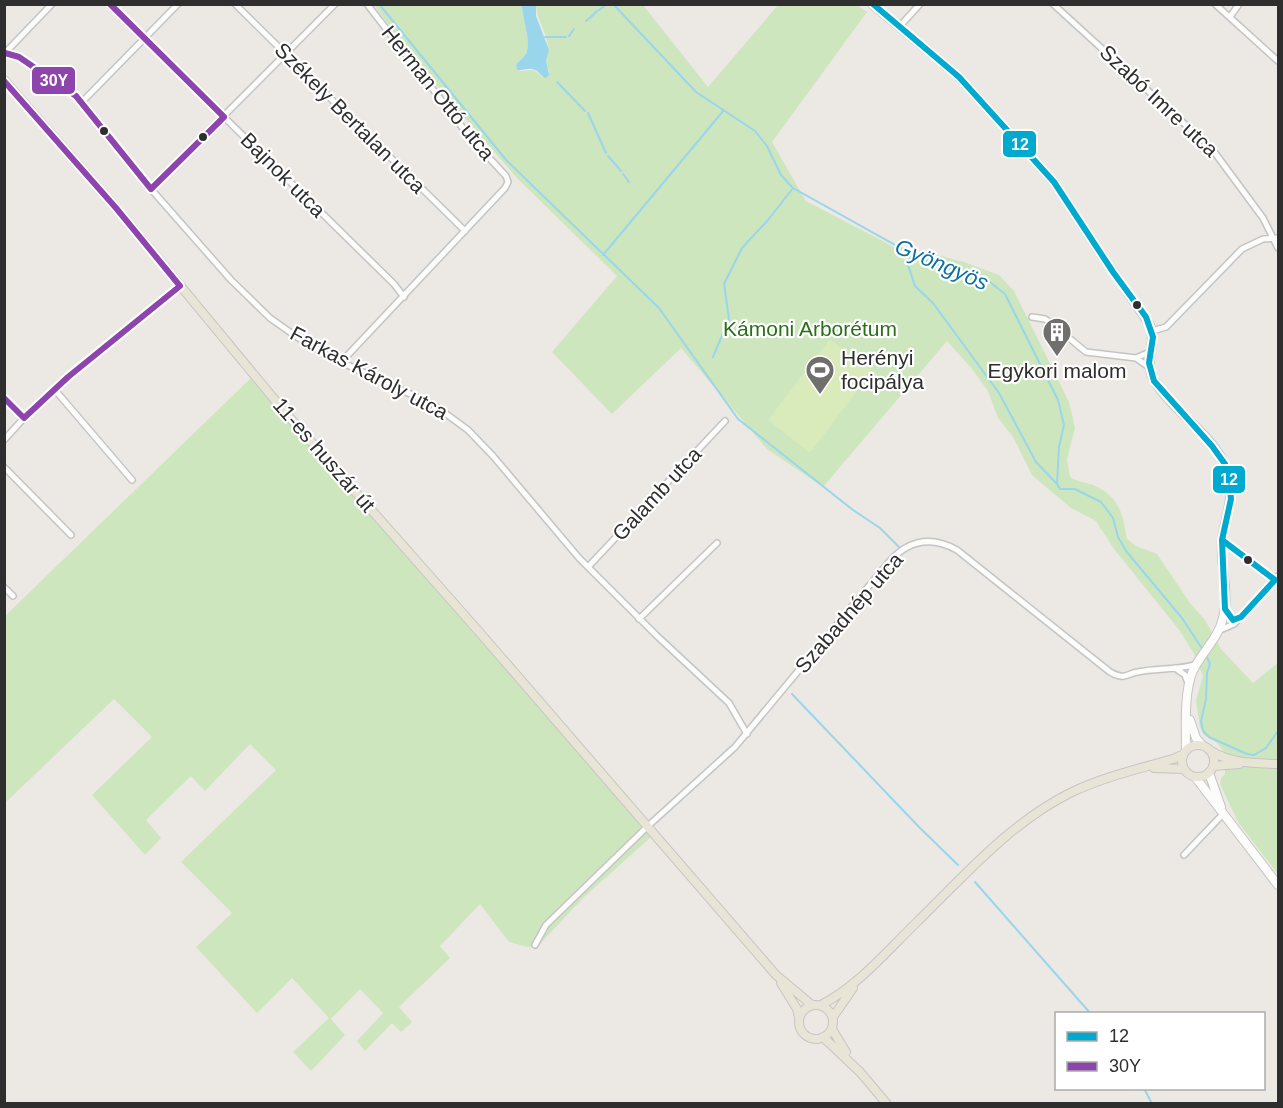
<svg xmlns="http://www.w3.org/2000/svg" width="1283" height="1108" viewBox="0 0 1283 1108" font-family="Arial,sans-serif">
	<rect width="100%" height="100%" fill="#ece8e4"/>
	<!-- green -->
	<path fill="#cee6be" d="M 374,5 L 522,5 C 522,18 532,43 526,54 C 523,58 519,62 516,65 L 517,70 C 529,74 530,64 542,77 L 549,71 C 543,62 549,57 548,47 C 547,31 537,22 536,5 L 643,5 L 708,87 L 778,5 L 857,5 L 867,12 L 772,142 L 806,201 L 911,256 L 922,251 L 964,262 L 999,275 L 1014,291 L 1069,402 L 1075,428 L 1067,459 L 1070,477 C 1078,482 1084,482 1093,485 C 1120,497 1122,512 1127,539 L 1136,546 L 1157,554 L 1190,603 L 1205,620 L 1221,649 L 1253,683 L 1278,663 L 1278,872 L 1277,873 L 1238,822 L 1220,784 L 1221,778 L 1225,774 L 1225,753 L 1217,743 L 1204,735 L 1200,727 L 1196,700 L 1203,676 L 1194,654 L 1180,631 L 1114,549 L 1096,521 L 1071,508 L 1032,475 L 1013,437 L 998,418 L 988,391 L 972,369 L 947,341 L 823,487 L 767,449 L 681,348 L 612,414 L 552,352 L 617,276 L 517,178 L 418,64 Z
		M 253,376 L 295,430 L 431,580 L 651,837 L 584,897 L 539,945 L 528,947 L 509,942 L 480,904 L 440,946 L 450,958 L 399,1007 L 412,1022 L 401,1032 L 392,1023 L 365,1051 L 357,1041 L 383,1013 L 360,989 L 331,1019 L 345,1035 L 311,1071 L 293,1052 L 329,1018 L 292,978 L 257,1013 L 196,947 L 232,913 L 181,862 L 276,770 L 250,744 L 205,791 L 191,776 L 146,820 L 161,838 L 145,855 L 92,795 L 152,737 L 114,699 L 5,803 L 4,617 Z"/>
	<!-- pitch -->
	<path fill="#d9eabb" d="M 830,339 L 872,371 L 810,453 L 768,420 Z"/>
	<!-- water -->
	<path fill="#99d6ec" d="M 522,5 L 536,5 L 536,16 L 549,50 L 546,61 L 549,75 L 546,78 C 540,76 540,72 535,70 C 529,67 523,71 517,70 L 516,65 C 518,62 523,58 526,54 C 532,43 522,18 522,5 Z"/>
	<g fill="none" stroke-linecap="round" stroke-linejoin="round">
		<!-- stream -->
		<path stroke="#99d6ec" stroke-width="2" d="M 379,4 L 507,161 L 659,308 L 738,419 L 853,510 L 880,528 L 899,547
			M 613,4 L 696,92 L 755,131 L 767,146 L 781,175 L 793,188 L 922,260 L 986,279 L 1005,294 L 1058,400 L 1064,425 L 1059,447 L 1057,484 L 1060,489 L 1075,489 L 1101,502 L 1113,518 L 1118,537 L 1126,551 L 1182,618 L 1203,650
			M 599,10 L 607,4
			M 594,14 L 597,11
			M 586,21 L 593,15
			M 569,36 L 574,29
			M 545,37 L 566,37
			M 557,82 L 585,111
			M 588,113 L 606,153
			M 608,156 L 621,171
			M 623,174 L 629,182
			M 911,254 L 908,265 L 915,286 L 933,303 L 999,393 L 1036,462 L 1057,484
			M 603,255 L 724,110
			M 713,357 L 729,319 L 724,284 L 742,248 L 768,220 L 793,188
			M 1206,655 L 1210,664 L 1207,673 L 1206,699 L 1201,721 L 1203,731 L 1209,737 L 1247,754 L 1254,755 L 1266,748 L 1278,731
			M 792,694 L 919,827 L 958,865
			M 975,882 L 1091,1014
			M 1144,1088 L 1152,1104"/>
		<!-- street casing -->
		<g stroke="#c5c4c5" stroke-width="8">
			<path id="street" d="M 109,4 L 394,284 L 404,297
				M 235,4 L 465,231
				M 1053,4 L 1212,149 L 1263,218 L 1278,248
				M 1215,4 L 1278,61
				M 1230,17 L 1239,4
				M 900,26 L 920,4
				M 4,53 L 19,57 L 76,96 L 151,189 L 231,280 L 270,318 L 294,335 L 328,356 L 434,405 L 468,430 L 493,456 L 579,558 L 656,635 L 729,703 L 747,734
				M 4,54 L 52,4
				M 82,102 L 178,4
				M 151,189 L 335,4
				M 1032,317 L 1045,319 L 1052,324 L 1086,352 L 1136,358 L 1150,368
				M 1152,331 L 1166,327 L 1242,249 L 1263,239 L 1278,238
				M 1136,358 L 1150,352
				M 344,363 L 346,357 L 505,188 L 508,182 L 506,176 L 469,136 L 367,4
				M 55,390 L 132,480
				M 4,398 L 24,418
				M 4,440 L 24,418 L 68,377 L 180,286
				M 4,467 L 71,535
				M 1222,540 L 1275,580
				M 588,567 L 725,421
				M 4,587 L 13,596
				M 1225,609 L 1233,620 L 1239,618
				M 639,619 L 717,543
				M 1220,630 L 1234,624 L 1278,576
				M 1175,668 L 1185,675 L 1188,683
				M 1184,855 L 1223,814
				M 535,945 L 546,925 L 648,826 L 735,747 L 888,563 C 907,541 930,535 957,550 L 1110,672 C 1114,674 1119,677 1124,676 C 1128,676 1133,672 1138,672 C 1156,668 1181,670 1197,664"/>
		</g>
		<!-- secondary casing -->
		<g stroke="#c5c4c5" stroke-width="10">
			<path id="secondary" d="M 872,4 L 959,77 L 1054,182 L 1103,257 L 1150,325 C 1157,344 1143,363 1155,382 C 1176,416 1220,437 1229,478 C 1234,500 1224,520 1222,541 C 1220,567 1230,593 1223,618 C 1218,640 1200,653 1192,673 C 1184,693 1186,728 1186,750
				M 1190,720 L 1196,738 L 1202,745
				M 1209,773 L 1221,807
				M 1196,778 L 1278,885"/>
		</g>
		<!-- primary casing -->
		<g stroke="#c6c5c4" stroke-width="10">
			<path id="primary" d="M 4,80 L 116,208 L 284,411 L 481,634 L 776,975 L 812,1005
				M1182 761a16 16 0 1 1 32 0a16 16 0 1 1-32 0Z
				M 1211,751 C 1233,764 1253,763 1278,764
				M 1213,766 L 1239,764
				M 1154,768 L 1183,769
				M 781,983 L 797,1009 L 799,1017
				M799 1022a17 17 0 1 1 34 0a17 17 0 1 1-34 0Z
				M 821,1005 C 858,986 887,951 917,922 C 964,876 1010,823 1070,793 C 1103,777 1138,769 1173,759 L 1182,755
				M 833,1017 L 853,988
				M 832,1029 L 846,1052
				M 823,1037 L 860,1072 L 887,1104"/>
		</g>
		<!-- street -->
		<use href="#street" stroke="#fcfcfb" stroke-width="5"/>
		<!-- secondary -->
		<use href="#secondary" stroke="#fcfcfb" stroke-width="8"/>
		<!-- primary -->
		<use href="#primary" stroke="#e8e4d6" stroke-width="8"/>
		<!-- bus-1 casing -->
		<g stroke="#fff" stroke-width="10">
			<path id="bus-1" d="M 873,4 L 959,77 L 1054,182 L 1113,272 L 1146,317 L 1153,337 L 1149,363 L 1154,381 L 1212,446 L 1225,464 L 1229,477 L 1231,499 L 1222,540 L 1225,609 L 1233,620 L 1241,617 L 1275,580
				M 1222,540 L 1275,580"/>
		</g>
		<!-- bus-2 casing -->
		<g stroke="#fff" stroke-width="10">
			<path id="bus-2" d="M 110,4 L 224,117
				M 5,53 L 19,57 L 76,96 L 151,189
				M 4,81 L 116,208 L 180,286 L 68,377 L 24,418 L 4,398
				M 151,189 L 224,117"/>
		</g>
		<!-- bus-1 -->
		<use href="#bus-1" stroke="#00a9ce" stroke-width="6"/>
		<!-- bus-2 -->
		<use href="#bus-2" stroke="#8e44ad" stroke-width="6"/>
	</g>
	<!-- icons -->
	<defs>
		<g id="building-pin" transform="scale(1.5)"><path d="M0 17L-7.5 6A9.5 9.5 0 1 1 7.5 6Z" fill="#706f6e" stroke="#fff"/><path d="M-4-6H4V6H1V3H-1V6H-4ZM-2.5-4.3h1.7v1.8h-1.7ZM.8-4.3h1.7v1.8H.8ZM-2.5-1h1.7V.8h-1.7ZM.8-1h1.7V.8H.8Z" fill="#fff"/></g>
		<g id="stadium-pin" transform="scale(1.5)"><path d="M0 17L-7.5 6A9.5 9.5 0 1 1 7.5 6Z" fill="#706f6e" stroke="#fff"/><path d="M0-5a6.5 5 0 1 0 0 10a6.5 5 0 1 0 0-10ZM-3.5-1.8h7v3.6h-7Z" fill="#fff"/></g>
	</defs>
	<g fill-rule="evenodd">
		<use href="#building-pin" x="1057" y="332"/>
		<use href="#stadium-pin" x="820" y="370"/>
	</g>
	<!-- markers -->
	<g fill="#2e2e2e" stroke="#fff" stroke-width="2">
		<circle cx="104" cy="131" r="5"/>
		<circle cx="203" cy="137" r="5"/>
		<circle cx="1137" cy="305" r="5"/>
		<circle cx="1248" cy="560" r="5"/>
	</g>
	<g text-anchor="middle" stroke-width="4.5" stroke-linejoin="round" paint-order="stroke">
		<!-- street labels -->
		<g font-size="21" fill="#2e2e2e" stroke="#fff">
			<text transform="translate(438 93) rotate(51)" y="7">Herman Ottó utca</text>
			<text transform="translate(1159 101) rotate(43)" y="7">Szabó Imre utca</text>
			<text transform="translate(350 118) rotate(45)" y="7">Székely Bertalan utca</text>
			<text transform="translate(283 175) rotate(45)" y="7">Bajnok utca</text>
			<text transform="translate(369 373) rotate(28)" y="7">Farkas Károly utca</text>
			<text transform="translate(324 455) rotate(49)" y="7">11-es huszár út</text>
			<text transform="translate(657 494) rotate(-47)" y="7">Galamb utca</text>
			<text transform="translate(849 613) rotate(-49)" y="7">Szabadnép utca</text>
		</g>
		<!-- park labels -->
		<g font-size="21" fill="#2c6e1b" stroke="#fff">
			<text x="810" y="336">Kámoni Arborétum</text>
		</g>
		<!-- poi labels -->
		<g font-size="21" fill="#2e2e2e" stroke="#fff" text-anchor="start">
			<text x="841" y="365">Herényi<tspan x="841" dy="24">focipálya</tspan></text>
			<text x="1057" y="378" text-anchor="middle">Egykori malom</text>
		</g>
		<!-- water labels -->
		<g font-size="22" font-style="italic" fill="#0d6fa3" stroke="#fff">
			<text transform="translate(942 264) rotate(23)" y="8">Gyöngyös</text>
		</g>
	</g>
	<g stroke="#fff" stroke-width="2">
		<rect x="31" y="66" width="45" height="29" rx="6" fill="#8e44ad"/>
		<rect x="1002" y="130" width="35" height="28" rx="6" fill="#00a9ce"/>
		<rect x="1212" y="465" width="34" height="29" rx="6" fill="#00a9ce"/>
	</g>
	<g font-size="16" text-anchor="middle" font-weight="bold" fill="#fff">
		<text x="54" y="86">30Y</text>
		<text x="1020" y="150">12</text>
		<text x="1229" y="485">12</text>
	</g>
	<!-- border -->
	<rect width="1283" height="1108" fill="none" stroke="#2e2e2e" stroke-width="12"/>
	<!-- legend -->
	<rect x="1055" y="1012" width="210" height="78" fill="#ffffff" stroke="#ababab" stroke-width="1.5"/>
	<rect x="1067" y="1032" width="30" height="9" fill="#00a9ce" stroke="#ababab" stroke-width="1.5"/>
	<text x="1109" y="1042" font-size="18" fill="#2e2e2e">12</text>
	<rect x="1067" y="1062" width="30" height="9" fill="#8e44ad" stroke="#ababab" stroke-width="1.5"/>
	<text x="1109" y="1072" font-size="18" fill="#2e2e2e">30Y</text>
</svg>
